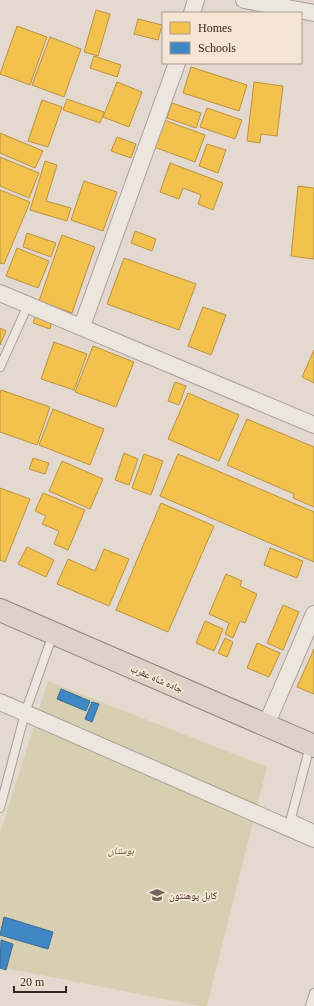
<svg xmlns="http://www.w3.org/2000/svg" width="314" height="1006" viewBox="0 0 314 1006" font-family="'Times New Roman','Noto Naskh Arabic',serif">
	<rect width="100%" height="100%" fill="#e4d9ce"/>
	<!-- green -->
	<path fill="#d6cfb1" d="M 48,681 L 267,767 L 207,1006 L 200,1006 L 0,967 L 0,834 Z"/>
	<!-- homes -->
	<path fill="#f2c14e" stroke="#ba9240" d="M 96,10 L 110,14 L 98,56 L 84,52 Z
		M 138,19 L 162,25 L 158,40 L 134,34 Z
		M 17,26 L 47,37 L 30,85 L 0,74 Z
		M 50,37 L 81,49 L 64,97 L 32,85 Z
		M 94,56 L 121,65 L 117,77 L 90,68 Z
		M 191,67 L 247,85 L 239,111 L 183,93 Z
		M 117,82 L 142,92 L 129,127 L 103,117 Z
		M 254,82 L 283,86 L 277,136 L 261,134 L 260,143 L 247,141 Z
		M 67,99 L 104,112 L 100,123 L 63,110 Z
		M 42,100 L 62,107 L 48,147 L 28,141 Z
		M 172,103 L 201,113 L 196,128 L 167,118 Z
		M 207,108 L 242,120 L 235,139 L 200,127 Z
		M 164,120 L 205,135 L 195,162 L 154,147 Z
		M 0,133 L 43,151 L 35,168 L 0,153 Z
		M 117,137 L 136,144 L 131,158 L 111,151 Z
		M 207,144 L 226,150 L 218,173 L 199,166 Z
		M 0,157 L 39,173 L 29,198 L 0,186 Z
		M 45,161 L 57,165 L 46,201 L 71,208 L 67,221 L 30,210 Z
		M 170,163 L 223,183 L 213,210 L 198,204 L 201,195 L 183,188 L 179,199 L 160,192 Z
		M 84,181 L 117,192 L 103,231 L 71,220 Z
		M 298,186 L 314,188 L 314,259 L 291,256 Z
		M 0,190 L 30,202 L 4,264 L 0,263 Z
		M 135,231 L 156,239 L 152,251 L 131,243 Z
		M 27,233 L 56,243 L 51,257 L 23,247 Z
		M 62,235 L 95,247 L 72,313 L 39,301 Z
		M 17,248 L 49,261 L 38,288 L 6,276 Z
		M 124,258 L 196,284 L 179,330 L 107,304 Z
		M 203,307 L 226,315 L 211,355 L 188,346 Z
		M 37,312 L 53,317 L 50,329 L 33,323 Z
		M 0,328 L 6,331 L 0,345 Z
		M 54,342 L 87,354 L 74,390 L 41,379 Z
		M 93,346 L 134,362 L 116,407 L 75,392 Z
		M 314,350 L 314,383 L 302,377 Z
		M 175,382 L 186,386 L 179,405 L 168,401 Z
		M 1,390 L 50,407 L 37,445 L 0,432 L 0,393 Z
		M 188,393 L 239,415 L 219,461 L 168,439 Z
		M 53,409 L 104,429 L 90,465 L 39,445 Z
		M 247,419 L 314,447 L 314,507 L 293,498 L 294,494 L 227,465 Z
		M 124,453 L 138,459 L 129,485 L 115,480 Z
		M 144,454 L 163,461 L 151,495 L 132,488 Z
		M 178,454 L 314,512 L 314,562 L 160,496 Z
		M 33,458 L 49,463 L 45,474 L 29,469 Z
		M 62,461 L 103,479 L 90,509 L 49,491 Z
		M 0,488 L 30,499 L 5,562 L 0,560 Z
		M 43,493 L 85,510 L 68,550 L 54,544 L 59,531 L 42,524 L 46,516 L 35,511 Z
		M 161,503 L 214,526 L 168,632 L 116,610 Z
		M 27,547 L 54,560 L 46,577 L 18,564 Z
		M 270,548 L 303,561 L 297,578 L 264,565 Z
		M 104,549 L 129,559 L 109,606 L 57,584 L 68,559 L 95,571 Z
		M 226,574 L 242,581 L 240,586 L 257,594 L 245,623 L 240,621 L 233,638 L 225,634 L 229,623 L 209,614 Z
		M 283,605 L 299,612 L 283,650 L 267,643 Z
		M 205,621 L 223,629 L 214,651 L 196,643 Z
		M 225,638 L 233,642 L 227,657 L 218,653 Z
		M 257,643 L 280,653 L 269,677 L 247,668 Z
		M 314,649 L 314,694 L 297,687 Z"/>
	<!-- schools -->
	<path fill="#3f88c5" stroke="#3d6b93" d="M 61,689 L 90,701 L 86,711 L 57,699 Z
		M 92,702 L 99,704 L 92,722 L 85,719 Z
		M 4,917 L 53,932 L 48,949 L 0,935 Z
		M 1,940 L 13,944 L 6,970 L 0,968 Z"/>
	<g fill="none" stroke-linecap="round" stroke-linejoin="round">
		<!-- service casing -->
		<g stroke="#a99f97" stroke-width="10">
			<path id="service" d="M 0,367 L 28,305
				M 310,746 L 291,818 L 314,829
				M 0,808 L 25,713 L 53,634
				M 310,1006 L 314,993"/>
		</g>
		<!-- minor casing -->
		<g stroke="#a99f97" stroke-width="18">
			<path id="minor" d="M 244,0 L 314,13
				M 192,13 L 196,0
				M 0,293 L 314,425
				M 82,326 L 177,63
				M 0,702 L 314,839
				M 266,725 L 314,614"/>
		</g>
		<!-- trunk casing -->
		<g stroke="#8f847e" stroke-width="24">
			<path id="trunk" d="M 0,610 L 314,746"/>
		</g>
		<!-- service -->
		<use href="#service" stroke="#ece6df" stroke-width="8"/>
		<!-- minor -->
		<use href="#minor" stroke="#ece6df" stroke-width="16"/>
		<!-- trunk -->
		<use href="#trunk" stroke="#ded2c8" stroke-width="22"/>
	</g>
	<!-- icons -->
	<defs>
		<g id="university-bare" transform="scale(1.2)"><path d="M0-5L7-2L0 1L-7-2ZM-4 1L0 2.5L4 1V4Q0 6-4 4Z" fill="#74655c" stroke="#f5e5d4" stroke-width="2.5" paint-order="stroke"/></g>
	</defs>
	<g fill-rule="evenodd">
		<use href="#university-bare" x="157" y="895"/>
	</g>
	<g text-anchor="middle" stroke-width="4" stroke-linejoin="round" paint-order="stroke">
		<!-- street labels -->
		<g font-size="10" fill="#38261f" stroke="#f5e5d4">
			<text transform="translate(157 678) rotate(23)" y="4">جاده شاه عقرب</text>
		</g>
		<!-- park labels -->
		<g font-size="10" font-style="italic" fill="#525426" stroke="#f5e5d4">
			<text x="121" y="854">بوستان</text>
		</g>
		<!-- poi labels -->
		<g font-size="10" fill="#38261f" stroke="#f5e5d4" text-anchor="start">
			<text x="169" y="899">کابل پوهنتون</text>
		</g>
	</g>
	<!-- legend -->
	<rect x="162" y="12" width="140" height="52" fill="#f5e5d4" stroke="#a9998c"/>
	<rect x="170" y="22" width="20" height="12" fill="#f2c14e" stroke="#a9998c"/>
	<text x="198" y="32" font-size="12" fill="#38261f">Homes</text>
	<rect x="170" y="42" width="20" height="12" fill="#3f88c5" stroke="#a9998c"/>
	<text x="198" y="52" font-size="12" fill="#38261f">Schools</text>
	<!-- scale -->
	<path d="M14 986v6h52v-6" fill="none" stroke="#38261f" stroke-width="2"/>
	<text x="20" y="986" font-size="12" fill="#38261f" stroke="#f5e5d4" stroke-width="3" paint-order="stroke">20 m</text>
</svg>
